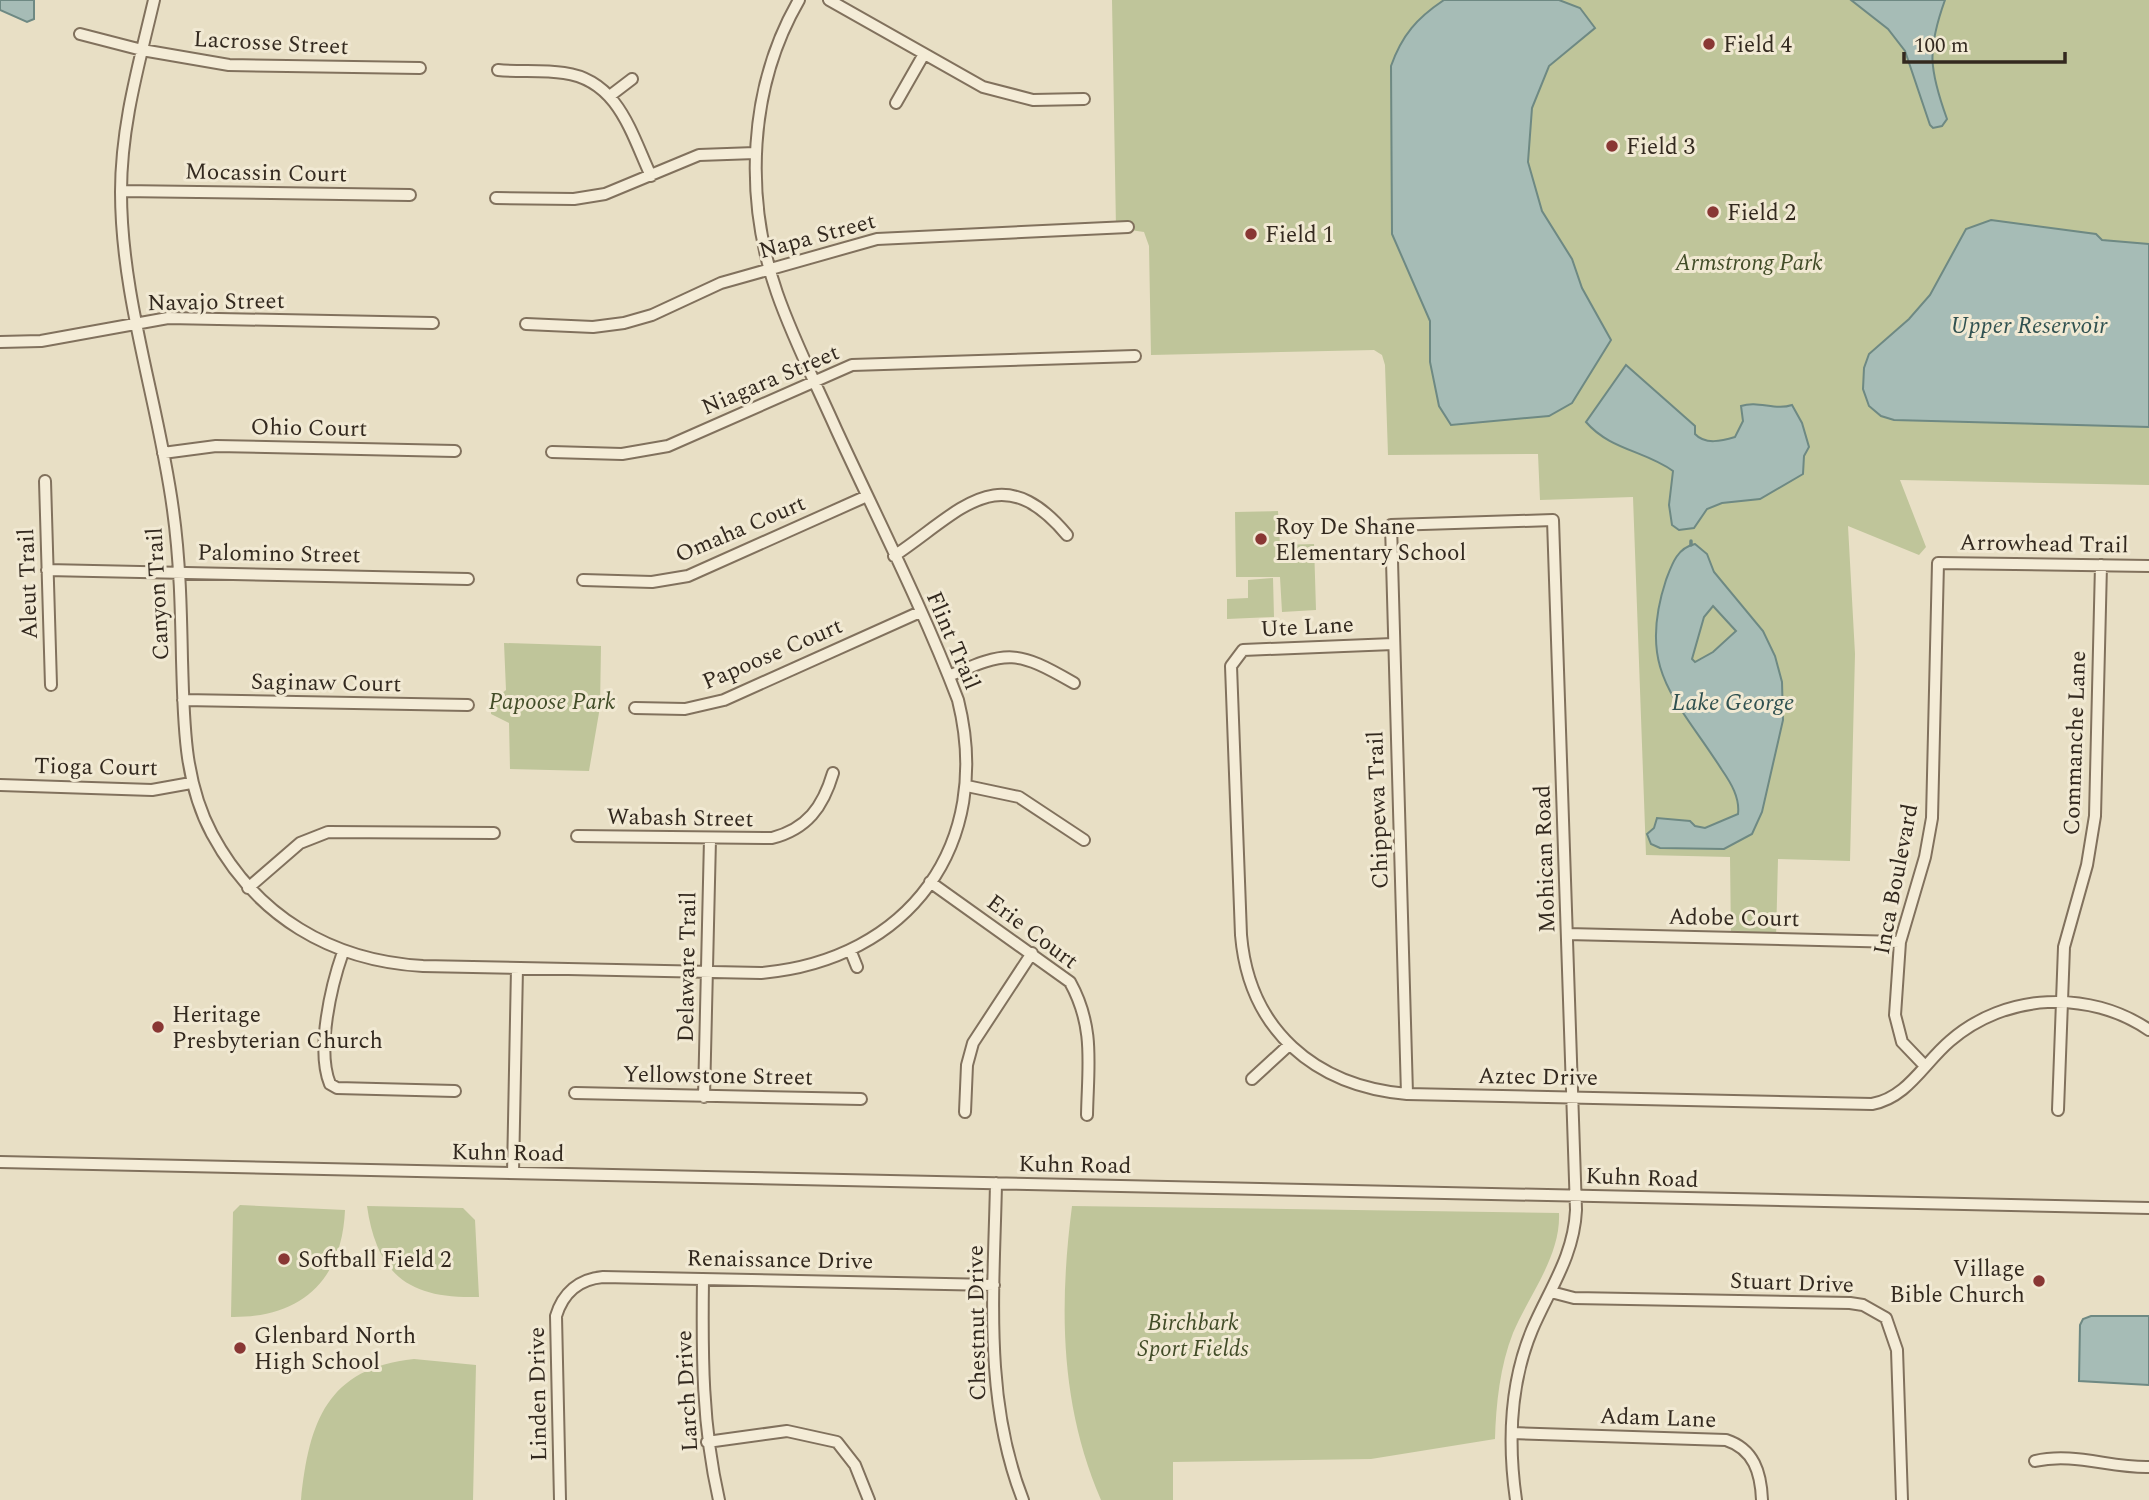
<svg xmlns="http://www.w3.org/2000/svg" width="2149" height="1500" viewBox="0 0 2149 1500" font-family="Spectral,serif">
	<rect width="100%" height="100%" fill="#e8dfc5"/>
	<!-- green -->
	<path fill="#bfc59a" d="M 1112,0 L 2149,0 L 2149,485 L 1900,480 L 1926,547 L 1919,555 L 1848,526 L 1855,654 L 1850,861 L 1778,859 L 1776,939 L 1731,938 L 1730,857 L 1646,855 L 1633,497 L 1540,500 L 1538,454 L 1388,455 L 1385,365 L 1382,355 L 1374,350 L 1151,355 L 1149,246 L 1144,232 L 1116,228 Z
		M 1278,511 L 1280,545 L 1314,544 L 1316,610 L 1282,612 L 1280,577 L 1236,577 L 1235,512 Z
		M 1273,578 L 1274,617 L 1227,619 L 1227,599 L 1248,598 L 1248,580 Z
		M 504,643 L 601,646 L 600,707 L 589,771 L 510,769 L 509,723 L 491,714 L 491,702 L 506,690 Z
		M 240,1205 L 345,1210 C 342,1280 302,1318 231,1317 L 233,1212 Z
		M 367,1206 L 463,1208 L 475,1220 L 479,1297 C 410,1299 377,1276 367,1206 Z
		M 1072,1206 L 1559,1213 C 1561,1256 1529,1295 1513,1333 C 1500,1366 1496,1404 1495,1439 L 1371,1459 L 1173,1462 L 1173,1500 L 1101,1500 C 1060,1405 1059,1307 1072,1206 Z
		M 414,1359 L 476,1365 L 473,1500 L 301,1500 C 309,1422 327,1368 414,1359 Z"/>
	<!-- water -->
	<path fill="#a6bcb6" stroke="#6e8983" stroke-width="2" fill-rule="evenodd" d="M 0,0 L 34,0 L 34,19 L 27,22 L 0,10 Z
		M 1444,0 L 1559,0 L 1580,8 L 1595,28 L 1549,66 L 1532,108 L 1528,162 L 1542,211 L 1572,259 L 1582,288 L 1611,340 L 1572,403 L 1549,416 L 1451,425 L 1439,406 L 1430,362 L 1430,321 L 1392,234 L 1391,66 C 1402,35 1417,18 1444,0 Z
		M 1851,0 L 1945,0 C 1927,50 1929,69 1947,119 L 1942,126 L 1933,128 L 1930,125 L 1905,51 L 1888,29 Z
		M 1991,220 L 2096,234 L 2102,240 L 2149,244 L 2149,427 L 1894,420 L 1881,416 L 1869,406 L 1863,389 L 1864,368 L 1869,354 L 1909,319 L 1930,295 L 1966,229 Z
		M 1626,365 L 1695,426 L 1695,434 C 1705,445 1722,441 1735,437 L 1743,421 L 1741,406 C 1758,400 1775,411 1792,405 L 1802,423 L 1809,447 L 1804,456 L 1803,474 L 1760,499 L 1722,503 L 1707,509 L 1694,528 L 1679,530 L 1672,525 L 1669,505 L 1673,471 C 1646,451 1610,450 1586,422 Z
		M 1695,544 L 1707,554 L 1714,572 L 1763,631 L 1775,656 L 1782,682 L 1783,720 L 1762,812 L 1752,834 L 1724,849 L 1660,848 L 1651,844 L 1647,834 L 1654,828 L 1657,818 L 1690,821 L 1695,826 L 1705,828 L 1738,814 C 1740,798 1731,783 1722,770 C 1677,699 1636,671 1666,580 C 1672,564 1677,548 1695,544 ZM 1713,606 L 1736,631 L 1713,652 L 1695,662 L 1692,659 L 1704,617 Z
		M 2091,1316 L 2149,1316 L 2149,1385 L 2079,1381 L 2080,1325 L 2083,1319 Z"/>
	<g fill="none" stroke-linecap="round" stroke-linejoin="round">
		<!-- stream -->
		<path stroke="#6e8983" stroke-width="3.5" d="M 1691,541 L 1691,545"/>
		<!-- street casing -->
		<g stroke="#81715d" stroke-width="14">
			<path id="street" d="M 154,0 C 139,64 121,125 121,192 C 121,299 159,404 173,510 C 180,560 181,610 182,660 C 184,720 183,780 212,834 C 256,916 331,961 423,966 L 761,973 C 909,960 994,844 958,700 C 923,608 877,518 836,429 C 816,384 793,339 777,293 C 744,198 748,88 799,0
				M 829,0 L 983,87 L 1033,100 L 1084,99
				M 80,34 L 142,50 L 229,65 L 420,68
				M 498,70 C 519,72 542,70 564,73 C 618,80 631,133 651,176
				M 611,95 L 632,79
				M 896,103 L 924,54
				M 121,191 L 410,195
				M 496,198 L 574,199 L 605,194 L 699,155 L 755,153
				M 526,324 L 593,327 L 624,323 L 652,315 L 721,283 L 877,239 L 1128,227
				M 0,342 L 41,341 L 168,318 L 433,323
				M 552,452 L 622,454 L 668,446 L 852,365 L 1135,356
				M 163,453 L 216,446 L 455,451
				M 45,481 L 51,685
				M 894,556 C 960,512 1000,455 1067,535
				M 47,570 L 468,579
				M 583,580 L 652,582 L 688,576 L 867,496
				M 1393,644 L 1243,650 L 1231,666 L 1241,935 C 1249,1030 1315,1086 1407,1094 L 1872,1104 C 1907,1098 1924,1063 1950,1041 C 2005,993 2089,989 2149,1030
				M 949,676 C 1008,650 1017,650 1074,683
				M 183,700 L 468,705
				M 635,708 L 685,709 L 724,700 L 920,612
				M 0,785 L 152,790 L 191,783
				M 967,786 L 1019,797 L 1084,840
				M 577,836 L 772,838 C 807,829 823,807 833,773
				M 930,882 L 1070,982 C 1095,1027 1088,1065 1087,1115
				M 248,888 L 300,843 L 328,832 L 494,833
				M 1567,934 L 1900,942
				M 343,952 C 331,986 316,1050 330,1084 L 337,1088 L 455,1091
				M 851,952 L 857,967
				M 1925,1066 L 1902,1042 L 1895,1015 L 1900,942 L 1925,857 L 1932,818 L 1938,563 L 2149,566
				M 1252,1079 L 1289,1045
				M 575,1093 L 861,1099
				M 1407,1094 L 1391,525 L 1553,520 L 1576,1210 C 1574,1256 1549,1290 1532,1330 C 1510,1383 1508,1444 1516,1500
				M 704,1097 L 710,839
				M 2058,1110 L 2064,947 L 2087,865 L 2095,816 L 2101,565
				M 965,1112 L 967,1065 L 973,1043 L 1032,953
				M 0,1162 L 2149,1208
				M 513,1173 L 517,968
				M 996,1183 C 994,1289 983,1399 1023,1500
				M 703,1279 C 702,1354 702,1426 719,1500
				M 1551,1292 L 1574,1298 L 1850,1303 L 1863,1305 L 1886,1318 L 1897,1350 L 1902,1500
				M 1512,1433 L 1726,1440 C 1754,1449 1761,1473 1762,1500
				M 707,1442 L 787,1431 L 837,1442 L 855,1465 L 869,1500
				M 2035,1461 C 2074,1452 2110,1468 2149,1467
				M 560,1500 L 556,1316 C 563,1293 579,1279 603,1277 L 994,1285"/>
		</g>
		<!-- street -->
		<use href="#street" stroke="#f4ecd7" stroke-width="10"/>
	</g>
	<!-- markers -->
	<g fill="#893734" stroke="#f1e9d3" stroke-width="2.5">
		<circle cx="1709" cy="44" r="7"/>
		<circle cx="1612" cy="146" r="7"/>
		<circle cx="1713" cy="212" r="7"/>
		<circle cx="1251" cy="234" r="7"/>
		<circle cx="1261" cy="539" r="7"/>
		<circle cx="158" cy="1027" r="7"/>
		<circle cx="284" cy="1259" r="7"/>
		<circle cx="2039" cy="1281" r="7"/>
		<circle cx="240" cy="1348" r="7"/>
	</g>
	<g text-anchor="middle" stroke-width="6" stroke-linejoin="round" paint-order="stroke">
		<!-- street labels -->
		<g font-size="23" fill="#33291f" stroke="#f1e9d3">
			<text transform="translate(271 42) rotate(3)" y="8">Lacrosse Street</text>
			<text transform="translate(266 172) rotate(1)" y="8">Mocassin Court</text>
			<text transform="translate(817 235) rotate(-15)" y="8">Napa Street</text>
			<text transform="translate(216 301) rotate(-1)" y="8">Navajo Street</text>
			<text transform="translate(770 379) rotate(-23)" y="8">Niagara Street</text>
			<text transform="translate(309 427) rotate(1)" y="8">Ohio Court</text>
			<text transform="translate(740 528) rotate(-23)" y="8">Omaha Court</text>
			<text transform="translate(2044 543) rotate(1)" y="8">Arrowhead Trail</text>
			<text transform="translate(279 553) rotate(1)" y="8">Palomino Street</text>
			<text transform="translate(27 584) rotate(-92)" y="8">Aleut Trail</text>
			<text transform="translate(157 594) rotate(-93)" y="8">Canyon Trail</text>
			<text transform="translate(1307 626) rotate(-3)" y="8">Ute Lane</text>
			<text transform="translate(954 640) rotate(67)" y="8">Flint Trail</text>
			<text transform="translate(772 653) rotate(-23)" y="8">Papoose Court</text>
			<text transform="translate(326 682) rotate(1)" y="8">Saginaw Court</text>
			<text transform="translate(2074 743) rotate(-88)" y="8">Commanche Lane</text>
			<text transform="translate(96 766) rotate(1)" y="8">Tioga Court</text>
			<text transform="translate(1377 810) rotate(-92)" y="8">Chippewa Trail</text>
			<text transform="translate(680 817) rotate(1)" y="8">Wabash Street</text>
			<text transform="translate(1544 859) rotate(-92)" y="8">Mohican Road</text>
			<text transform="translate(1895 879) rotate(-79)" y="8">Inca Boulevard</text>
			<text transform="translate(1734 917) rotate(1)" y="8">Adobe Court</text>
			<text transform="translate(1033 931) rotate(37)" y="8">Erie Court</text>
			<text transform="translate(686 967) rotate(-89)" y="8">Delaware Trail</text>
			<text transform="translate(718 1075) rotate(1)" y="8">Yellowstone Street</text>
			<text transform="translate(1538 1076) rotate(1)" y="8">Aztec Drive</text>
			<text transform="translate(508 1152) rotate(1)" y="8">Kuhn Road</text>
			<text transform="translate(1075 1164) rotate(1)" y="8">Kuhn Road</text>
			<text transform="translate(1642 1177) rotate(2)" y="8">Kuhn Road</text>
			<text transform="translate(780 1259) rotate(1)" y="8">Renaissance Drive</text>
			<text transform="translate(1792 1282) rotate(2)" y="8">Stuart Drive</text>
			<text transform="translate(976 1323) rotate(-91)" y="8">Chestnut Drive</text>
			<text transform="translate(686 1391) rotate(-93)" y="8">Larch Drive</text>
			<text transform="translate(537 1394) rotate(-91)" y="8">Linden Drive</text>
			<text transform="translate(1658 1417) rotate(2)" y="8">Adam Lane</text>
		</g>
		<!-- poi labels -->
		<g font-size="23" fill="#33291f" stroke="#f1e9d3" text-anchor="start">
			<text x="1723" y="52">Field 4</text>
			<text x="1626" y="154">Field 3</text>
			<text x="1727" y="220">Field 2</text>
			<text x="1265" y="242">Field 1</text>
			<text x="1275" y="534">Roy De Shane<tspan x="1275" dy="26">Elementary School</tspan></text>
			<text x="172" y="1022">Heritage<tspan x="172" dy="26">Presbyterian Church</tspan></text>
			<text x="298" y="1267">Softball Field 2</text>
			<text x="2025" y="1276" text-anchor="end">Village<tspan x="2025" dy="26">Bible Church</tspan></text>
			<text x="254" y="1343">Glenbard North<tspan x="254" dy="26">High School</tspan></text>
		</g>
		<!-- park labels -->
		<g font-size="23" font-style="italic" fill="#424d28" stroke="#f1e9d3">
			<text x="1749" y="270">Armstrong Park</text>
			<text x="552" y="709">Papoose Park</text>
			<text x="1193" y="1330">Birchbark<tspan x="1193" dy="26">Sport Fields</tspan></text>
		</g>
		<!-- water labels -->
		<g font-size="24" font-style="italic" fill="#305150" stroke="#f1e9d3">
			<text x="2029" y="333">Upper Reservoir</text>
			<text x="1733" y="710">Lake George</text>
		</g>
	</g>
	<!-- scale -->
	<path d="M1904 52v10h161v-10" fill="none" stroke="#33291f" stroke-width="3.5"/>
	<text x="1914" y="52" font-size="21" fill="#33291f" stroke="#f1e9d3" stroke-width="5" paint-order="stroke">100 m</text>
</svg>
